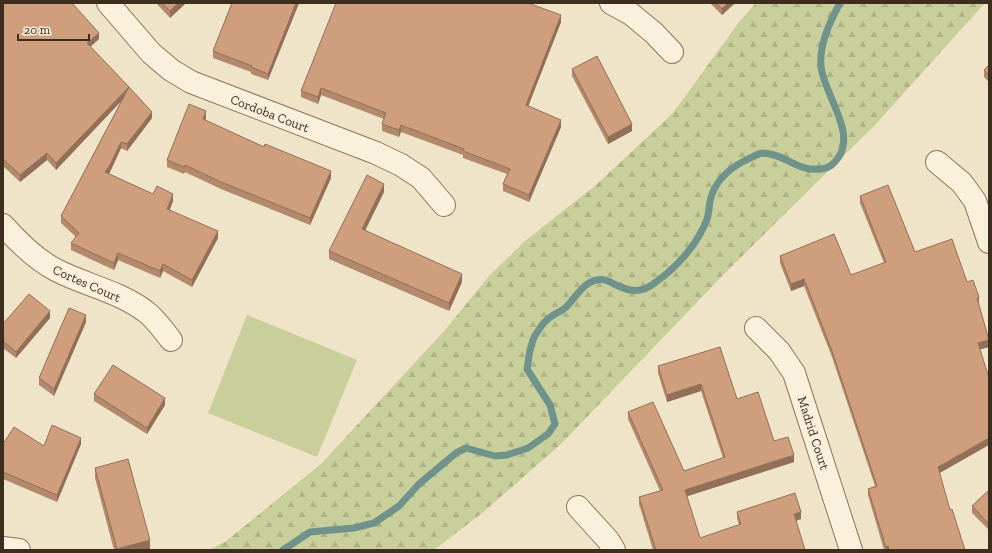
<svg xmlns="http://www.w3.org/2000/svg" width="992" height="553" viewBox="0 0 992 553" font-family="'Zilla Slab',serif">
	<defs>
		<pattern id="forest-firs" width="22" height="20" patternUnits="userSpaceOnUse"><rect width="22" height="20" fill="#c9cf9b"/><path d="M5 1l3.5 6h-7zM16 11l3.5 6h-7z" fill="#aeb285"/></pattern>
	</defs>
	<rect width="100%" height="100%" fill="#f0e4c8"/>
	<!-- forest -->
	<path fill="url(#forest-firs)" d="M 756,3 L 985,3 L 875,125 L 727,271 L 560,445 L 481,514 L 434,550 L 208,550 L 225,542 L 321,464 L 445,330 L 489,276 L 525,241 L 596,185 L 673,113 L 739,22 Z"/>
	<!-- green -->
	<path fill="#c9cf9b" d="M 247,315 L 357,360 L 317,457 L 208,413 Z"/>
	<g fill="none" stroke-linecap="round" stroke-linejoin="round">
		<!-- stream -->
		<path stroke="#6f938a" stroke-width="7" d="M 283,550 L 310,532 L 354,528 L 374,523 L 399,506 L 419,484 L 456,453 L 466,448 L 495,456 L 507,455 L 528,448 L 548,434 L 555,424 L 550,405 L 527,369 C 529,357 530,341 538,331 C 541,326 547,319 552,316 C 556,313 562,311 565,308 C 575,299 583,282 597,280 C 603,278 609,281 614,284 C 630,292 641,294 656,282 C 677,267 698,244 707,219 C 709,213 709,207 710,201 C 714,183 727,170 744,161 C 749,159 758,153 763,153 C 786,154 797,172 821,169 C 829,168 833,165 838,158 C 857,132 823,93 821,66 C 819,45 830,21 840,3"/>
		<!-- street casing -->
		<g stroke="#8d765c" stroke-width="24">
			<path id="street" d="M 108,3 L 151,53 L 171,70 L 191,82 L 376,153 L 401,165 L 421,178 L 444,205
				M 611,3 L 631,14 L 654,33 L 672,52
				M 937,162 L 962,183 L 975,201 L 989,242
				M 3,225 C 18,242 35,259 56,270 C 85,285 118,291 145,311 C 155,318 163,330 171,340
				M 756,328 L 779,351 L 794,373 L 851,550
				M 578,507 L 608,540 L 614,550
				M 3,548 L 19,550"/>
		</g>
		<!-- street -->
		<use href="#street" stroke="#faf1dc" stroke-width="22"/>
	</g>
	<!-- wall -->
	<path fill="#b2896c" d="M 3,3 L 99,39 L 90,46 L 129,88 L 152,118 L 127,151 L 121,148 L 109,174 L 153,194 L 173,201 L 170,210 L 218,238 L 192,287 L 163,271 L 160,278 L 118,260 L 114,270 L 71,250 L 71,243 L 76,237 L 61,223 L 61,216 L 122,100 L 56,170 L 47,160 L 20,182 L 3,166 Z
		M 156,3 L 186,3 L 170,18 Z
		M 232,3 L 299,3 L 268,80 L 251,74 L 251,72 L 213,58 L 213,51 Z
		M 710,3 L 735,3 L 722,15 Z
		M 561,22 L 528,106 L 561,127 L 529,202 L 503,191 L 503,184 L 507,174 L 463,158 L 463,155 L 401,132 L 399,137 L 382,131 L 382,124 L 384,119 L 321,95 L 318,104 L 301,97 L 301,91 Z
		M 989,65 L 989,82 L 984,77 L 984,70 Z
		M 572,69 L 632,131 L 608,144 L 572,76 Z
		M 206,118 L 205,120 L 331,178 L 310,225 L 221,189 L 185,172 L 184,174 L 167,167 L 167,160 Z
		M 384,192 L 365,230 L 462,282 L 449,311 L 329,259 L 329,251 Z
		M 860,196 L 915,252 L 967,282 L 979,304 L 978,304 L 989,347 L 980,349 L 939,473 L 950,510 L 965,550 L 884,550 L 868,495 L 868,489 L 875,486 L 832,357 L 804,286 L 791,291 L 780,263 L 780,256 L 851,275 L 884,263 L 860,203 Z
		M 50,318 L 16,358 L 3,348 L 3,324 Z
		M 86,322 L 54,396 L 39,385 L 39,378 Z
		M 658,366 L 737,399 L 774,441 L 794,462 L 687,496 L 700,538 L 739,525 L 737,518 L 737,512 L 801,519 L 796,521 L 805,550 L 653,550 L 639,504 L 639,497 L 660,491 L 628,419 L 628,412 L 684,471 L 723,458 L 701,391 L 667,402 L 658,373 Z
		M 94,394 L 165,405 L 147,434 L 94,401 Z
		M 3,444 L 44,446 L 81,444 L 57,502 L 3,479 Z
		M 95,468 L 150,550 L 114,550 L 95,478 Z
		M 989,490 L 989,530 L 972,513 L 972,506 Z"/>
	<!-- shaded-wall -->
	<path fill="#916f58" d="M 178,3 L 186,3 L 170,18 L 170,11 Z
		M 296,3 L 299,3 L 268,80 L 268,74 Z
		M 728,3 L 735,3 L 722,15 L 722,9 Z
		M 561,15 L 561,22 L 526,112 L 526,105 Z
		M 99,33 L 99,39 L 87,50 L 87,43 Z
		M 129,87 L 129,93 L 56,170 L 56,163 Z
		M 321,88 L 321,95 L 318,104 L 318,97 Z
		M 206,111 L 206,118 L 203,126 L 203,119 Z
		M 152,112 L 152,118 L 127,151 L 127,144 Z
		M 561,120 L 561,127 L 529,202 L 529,195 Z
		M 632,124 L 632,131 L 608,144 L 608,137 Z
		M 401,125 L 401,132 L 399,137 L 399,130 Z
		M 121,142 L 121,148 L 110,172 L 105,178 L 105,172 Z
		M 47,153 L 47,160 L 20,182 L 20,175 Z
		M 331,171 L 331,178 L 310,225 L 310,218 Z
		M 384,184 L 384,192 L 362,237 L 362,229 Z
		M 173,194 L 173,201 L 167,216 L 167,209 Z
		M 218,231 L 218,238 L 192,287 L 192,280 Z
		M 118,253 L 118,260 L 114,270 L 114,263 Z
		M 163,264 L 163,271 L 160,278 L 160,271 Z
		M 462,274 L 462,282 L 449,311 L 449,303 Z
		M 804,279 L 804,286 L 791,291 L 791,284 Z
		M 979,297 L 979,304 L 977,304 L 977,298 Z
		M 50,311 L 50,318 L 16,358 L 16,352 Z
		M 86,315 L 86,322 L 54,396 L 54,389 Z
		M 989,340 L 989,347 L 978,350 L 978,343 Z
		M 701,384 L 701,391 L 667,402 L 667,395 Z
		M 165,398 L 165,405 L 147,434 L 147,428 Z
		M 81,438 L 81,444 L 57,502 L 57,495 Z
		M 989,438 L 989,445 L 938,474 L 938,467 Z
		M 794,455 L 794,462 L 685,497 L 685,490 Z
		M 801,512 L 801,519 L 794,521 L 794,514 Z
		M 150,540 L 150,550 L 117,550 L 117,549 Z
		M 888,546 L 888,550 L 886,550 L 886,547 Z"/>
	<!-- building -->
	<path fill="#cf9f7d" stroke="#916f58" d="M 3,3 L 72,3 L 99,33 L 87,43 L 129,87 L 56,163 L 47,153 L 20,175 L 3,159 Z
		M 162,3 L 178,3 L 170,11 Z
		M 232,3 L 296,3 L 268,74 L 251,67 L 252,66 L 213,51 Z
		M 336,3 L 528,3 L 561,15 L 526,105 L 561,120 L 529,195 L 503,184 L 510,169 L 463,151 L 464,149 L 401,125 L 399,130 L 382,124 L 386,113 L 321,88 L 318,97 L 301,91 Z
		M 716,3 L 728,3 L 722,9 Z
		M 597,56 L 632,124 L 608,137 L 572,69 Z
		M 989,65 L 989,75 L 984,70 Z
		M 129,87 L 152,112 L 127,144 L 121,142 L 110,165 L 105,172 L 153,194 L 157,186 L 173,194 L 167,209 L 218,231 L 192,280 L 163,264 L 160,271 L 118,253 L 114,263 L 71,243 L 79,233 L 61,216 Z
		M 189,104 L 206,111 L 203,119 L 264,147 L 265,144 L 331,171 L 310,218 L 221,182 L 185,165 L 184,167 L 167,160 Z
		M 367,175 L 384,184 L 362,229 L 462,274 L 449,303 L 329,251 Z
		M 888,185 L 915,252 L 952,239 L 967,282 L 973,280 L 979,297 L 977,298 L 989,340 L 978,343 L 989,378 L 989,438 L 938,467 L 950,510 L 952,509 L 965,550 L 889,550 L 888,546 L 886,547 L 868,489 L 877,486 L 832,351 L 804,279 L 791,284 L 780,256 L 834,234 L 851,275 L 886,262 L 860,196 Z
		M 29,294 L 50,311 L 16,352 L 3,341 L 3,324 Z
		M 69,308 L 86,315 L 54,389 L 39,378 Z
		M 720,347 L 737,399 L 758,392 L 774,441 L 788,437 L 794,455 L 685,490 L 700,538 L 741,524 L 737,512 L 795,493 L 801,512 L 794,514 L 805,550 L 656,550 L 639,497 L 663,490 L 628,412 L 653,402 L 684,471 L 725,457 L 701,384 L 667,395 L 658,366 Z
		M 113,365 L 165,398 L 147,428 L 94,394 Z
		M 52,425 L 81,438 L 57,495 L 3,472 L 3,444 L 14,427 L 44,446 Z
		M 128,459 L 150,540 L 117,549 L 95,468 Z
		M 989,490 L 989,524 L 972,506 Z"/>
	<g text-anchor="middle" stroke-width="3.5" stroke-linejoin="round" paint-order="stroke">
		<!-- street labels -->
		<g font-size="13" fill="#3d2e20" stroke="#f7eed8">
			<text transform="translate(270 113) rotate(21)" y="5">Cordoba Court</text>
			<text transform="translate(87 283) rotate(24)" y="5">Cortes Court</text>
			<text transform="translate(814 433) rotate(72)" y="5">Madrid Court</text>
		</g>
	</g>
	<!-- border -->
	<rect width="992" height="553" fill="none" stroke="#3d2e20" stroke-width="8"/>
	<!-- scale -->
	<path d="M18 34v6h71v-6" fill="none" stroke="#3d2e20" stroke-width="2"/>
	<text x="24" y="34" font-size="12" fill="#3d2e20" stroke="#f7eed8" stroke-width="3" paint-order="stroke">20 m</text>
</svg>
